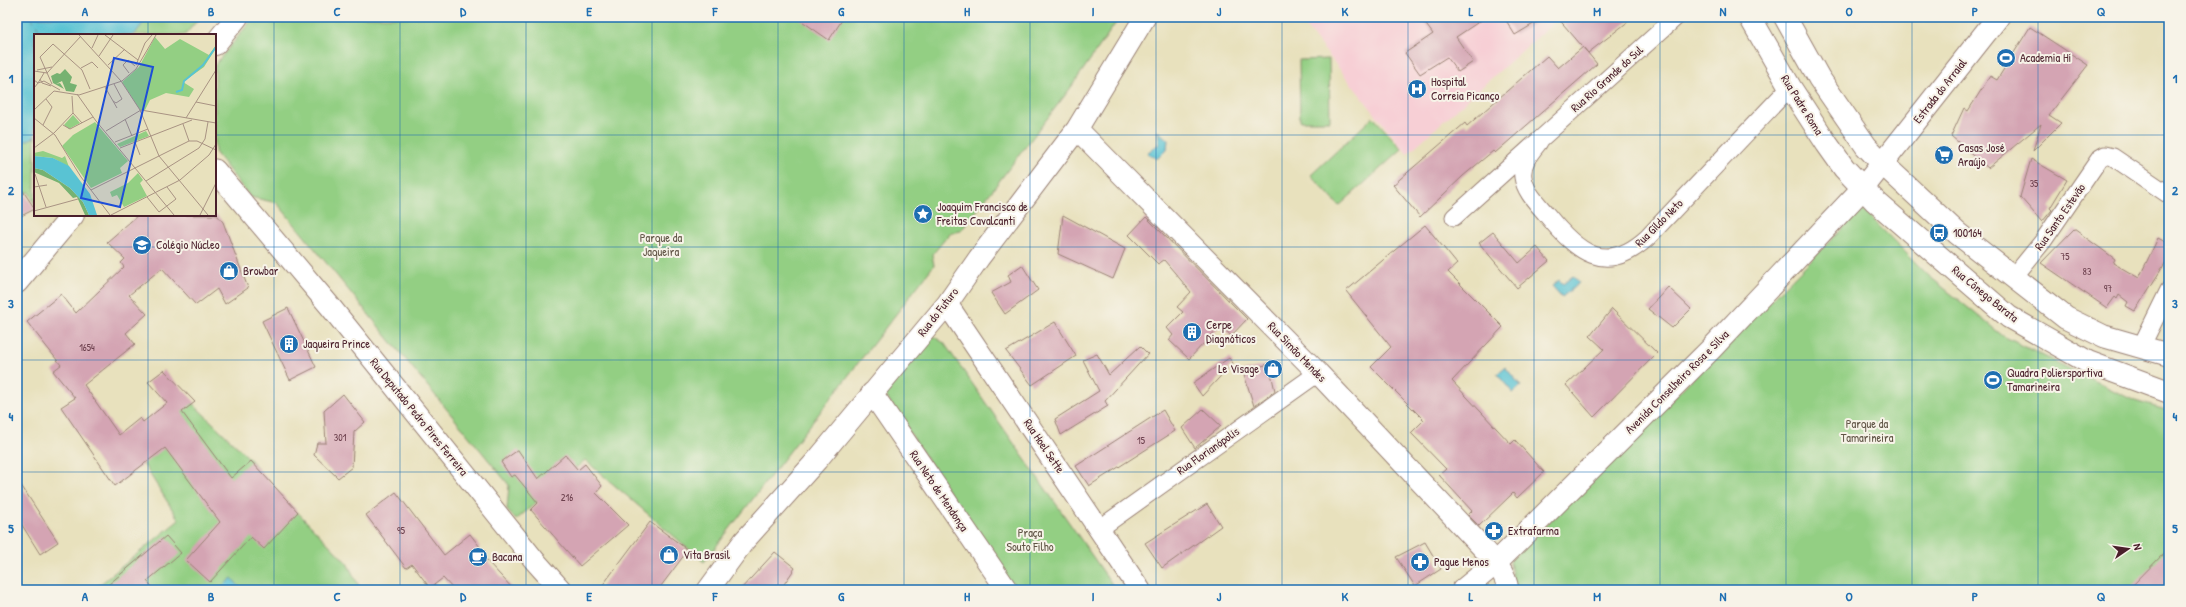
<svg xmlns="http://www.w3.org/2000/svg" width="2186" height="607" viewBox="0 0 2186 607" font-family="'Patrick Hand',sans-serif">
	<rect width="100%" height="100%" fill="#f7f3e8"/>
	<filter id="ink" filterUnits="userSpaceOnUse"><feTurbulence type="fractalNoise" baseFrequency=".025" numOctaves="2"/><feDisplacementMap in="SourceGraphic" scale="8" xChannelSelector="R" yChannelSelector="G"/><feConvolveMatrix kernelMatrix="1 2 1 2 8 2 1 2 1" color-interpolation-filters="sRGB"/></filter>
	<filter id="wash" filterUnits="userSpaceOnUse"><feTurbulence type="fractalNoise" baseFrequency=".012" numOctaves="4" result="noise"/><feDisplacementMap in="SourceGraphic" scale="16" xChannelSelector="R" yChannelSelector="G"/><feGaussianBlur stdDeviation="0.9" result="paint"/><feColorMatrix in="noise" values="0 0 0 0 0 0 0 0 0 0 0 0 0 0 0 0 0 1.4 0 .05"/><feComposite in="paint" operator="in"/></filter>
	<g filter="url(#wash)">
		<rect width="100%" height="100%" fill="#e8e1bd"/>
		<!-- built -->
		<path fill="#f7cfd5" d="M 1298,17 L 1560,17 L 1407,154 Z"/>
		<!-- green -->
		<path fill="#93cf83" stroke="#6e7757" d="M 148,17 L 200,17 L 185,35 L 134,35 Z
			M 254,17 L 1120,17 L 1069,90 L 961,231 L 950,233 L 932,255 L 934,265 L 704,562 L 585,460 L 516,520 L 507,510 L 509,485 L 277,203 L 250,197 L 215,152 L 215,65 Z
			M 1329,59 L 1330,121 L 1300,121 L 1299,60 Z
			M 1373,117 L 1402,149 L 1339,206 L 1311,175 Z
			M 35,137 L 35,205 L 29,192 L 17,196 L 17,148 L 20,143 Z
			M 1862,209 L 1929,276 L 2003,336 L 2135,401 L 2169,411 L 2169,590 L 1514,590 L 1510,561 Z
			M 933,336 L 944,343 L 1116,590 L 1012,590 L 885,394 Z
			M 192,403 L 251,460 L 267,481 L 347,563 L 361,590 L 93,590 L 179,520 L 132,446 Z"/>
		<!-- water -->
		<path fill="#59c3d3" stroke="#52717f" d="M 17,17 L 148,17 L 134,35 L 35,35 L 35,137 L 21,143 L 17,148 Z
			M 1158,131 L 1168,140 L 1167,149 L 1157,159 L 1147,153 L 1159,144 Z
			M 1573,276 L 1579,283 L 1562,297 L 1552,286 L 1559,280 L 1563,284 Z
			M 1505,367 L 1521,386 L 1513,393 L 1497,374 Z
			M 232,578 L 242,590 L 218,590 Z"/>
		<g fill="none" stroke-linecap="round" stroke-linejoin="round">
			<!-- ferry -->
			<path stroke="#4e505d" stroke-width="1" stroke-dasharray="5 4" stroke-linecap="butt" d="M 31,17 L 43,35"/>
		</g>
		<g id="blocks">
			<!-- building -->
			<path fill="#d4a4b3" d="M 796,17 L 844,17 L 829,40 Z
				M 1432,17 L 1486,17 L 1456,37 L 1473,62 L 1458,72 L 1447,57 L 1420,74 L 1405,53 L 1433,34 L 1424,22 Z
				M 1504,17 L 1545,17 L 1515,35 Z
				M 1557,17 L 1634,17 L 1588,53 Z
				M 2030,27 L 2088,65 L 2049,115 L 2061,123 L 2033,151 L 2041,124 L 1988,168 L 1951,136 L 1964,108 L 1968,111 L 1990,76 L 1997,80 Z
				M 1583,47 L 1597,64 L 1495,153 L 1493,151 L 1463,176 L 1420,217 L 1393,185 L 1465,123 L 1467,126 L 1547,56 L 1558,68 Z
				M 2031,159 L 2067,180 L 2050,208 L 2052,210 L 2042,222 L 2020,197 Z
				M 17,182 L 35,209 L 17,218 Z
				M 138,215 L 217,215 L 223,222 L 248,288 L 225,304 L 217,289 L 196,305 L 162,268 L 129,295 L 147,314 L 126,333 L 135,344 L 84,385 L 119,435 L 140,418 L 143,422 L 167,403 L 148,382 L 164,370 L 195,402 L 182,412 L 231,478 L 251,461 L 298,512 L 264,549 L 251,537 L 210,582 L 186,560 L 220,522 L 165,448 L 115,486 L 61,407 L 75,398 L 53,371 L 61,365 L 27,322 L 61,294 L 76,313 L 124,267 L 121,263 L 125,259 L 107,242 Z
				M 1063,215 L 1125,249 L 1113,279 L 1058,254 Z
				M 1146,217 L 1247,319 L 1231,336 L 1221,325 L 1189,359 L 1169,340 L 1173,335 L 1167,328 L 1183,312 L 1177,307 L 1191,292 L 1164,260 L 1158,264 L 1129,235 Z
				M 1425,225 L 1457,264 L 1448,272 L 1503,327 L 1452,381 L 1511,444 L 1515,440 L 1544,472 L 1517,498 L 1513,493 L 1479,526 L 1468,515 L 1472,511 L 1439,475 L 1446,469 L 1411,433 L 1424,420 L 1371,367 L 1391,347 L 1346,291 Z
				M 2074,229 L 2115,259 L 2113,263 L 2139,278 L 2158,238 L 2169,244 L 2169,257 L 2135,311 L 2126,306 L 2128,302 L 2119,295 L 2117,299 L 2115,297 L 2107,308 L 2041,263 Z
				M 1493,232 L 1519,263 L 1537,247 L 1549,261 L 1517,288 L 1479,243 Z
				M 1022,265 L 1038,290 L 1005,314 L 991,293 L 1011,282 L 1008,275 Z
				M 1668,287 L 1691,309 L 1672,328 L 1648,309 Z
				M 288,308 L 316,367 L 290,380 L 262,321 Z
				M 1612,309 L 1657,353 L 1594,417 L 1566,385 L 1604,349 L 1590,336 Z
				M 1055,322 L 1076,356 L 1032,385 L 1006,351 Z
				M 1140,346 L 1148,354 L 1105,401 L 1108,406 L 1061,435 L 1055,419 L 1099,391 L 1083,360 L 1097,354 L 1109,375 Z
				M 1229,358 L 1233,363 L 1202,396 L 1193,383 Z
				M 1269,364 L 1275,391 L 1254,406 L 1243,371 Z
				M 343,394 L 365,422 L 354,432 L 352,467 L 338,478 L 314,455 L 317,443 L 326,443 L 324,411 Z
				M 1203,409 L 1221,426 L 1195,448 L 1182,428 Z
				M 1163,410 L 1175,431 L 1089,486 L 1076,466 Z
				M 518,450 L 538,479 L 565,455 L 578,470 L 585,464 L 602,486 L 596,493 L 628,525 L 580,566 L 531,510 L 538,503 L 515,475 L 511,477 L 501,462 Z
				M 17,479 L 58,542 L 40,554 L 17,517 Z
				M 396,492 L 444,555 L 470,534 L 480,547 L 477,550 L 514,590 L 454,590 L 443,578 L 430,588 L 412,564 L 406,568 L 366,515 Z
				M 1207,504 L 1221,526 L 1162,568 L 1145,543 Z
				M 650,522 L 688,550 L 658,590 L 599,590 Z
				M 166,536 L 181,553 L 147,581 L 155,590 L 102,590 Z
				M 1425,542 L 1441,569 L 1415,586 L 1396,557 Z
				M 2169,548 L 2169,590 L 2128,590 Z
				M 775,552 L 795,568 L 780,590 L 740,590 Z"/>
		</g>
	</g>
	<g filter="url(#ink)">
		<use href="#blocks" fill-opacity="0" stroke="#998074" stroke-width="1"/>
		<g fill="none" stroke-linecap="round" stroke-linejoin="round">
			<!-- minor casing -->
			<g stroke="#998074" stroke-width="19">
				<path id="minor" d="M 1539,142 C 1531,152 1521,163 1523,177 C 1525,192 1538,204 1547,215 C 1577,252 1605,276 1647,238 L 1790,87
					M 1454,217 L 1676,17
					M 2013,278 L 2043,241 L 2100,158 L 2105,155 L 2113,157 L 2169,195
					M 2141,347 L 2169,290
					M 1099,529 L 1318,373"/>
			</g>
			<!-- tertiary casing -->
			<g stroke="#998074" stroke-width="23">
				<path id="tertiary" d="M 1077,129 L 1318,373 L 1482,547 C 1493,559 1506,573 1508,590
					M 215,170 L 329,305 L 535,561 L 561,590
					M 947,304 L 1140,590
					M 872,393 L 1007,590
					M 708,590 L 744,541 L 817,460 L 947,304 L 979,258 L 1077,129 L 1145,17"/>
			</g>
			<!-- secondary casing -->
			<g stroke="#998074" stroke-width="24">
				<path id="secondary" d="M 215,44 L 237,17
					M 17,282 L 73,215
					M 1463,590 L 1496,563 L 1711,349 L 1863,188 L 1998,17"/>
			</g>
			<!-- primary casing -->
			<g stroke="#998074" stroke-width="24">
				<path id="primary" d="M 1750,17 L 1790,87 L 1827,144 L 1844,168 L 1875,201 L 2009,317 L 2088,362 L 2169,392
					M 1785,17 L 1819,78 L 1866,146 L 1883,164 L 1957,233 L 2066,318 L 2103,336 L 2169,355"/>
			</g>
			<!-- minor -->
			<use href="#minor" stroke="#fff" stroke-width="17"/>
			<!-- tertiary -->
			<use href="#tertiary" stroke="#fff" stroke-width="21"/>
			<!-- secondary -->
			<use href="#secondary" stroke="#fff" stroke-width="22"/>
			<!-- primary -->
			<use href="#primary" stroke="#fff" stroke-width="22"/>
		</g>
	</g>
	<!-- grid -->
	<path fill="none" stroke="#1f6fb2" stroke-width="1" stroke-opacity="0.55" d="M 148,17 L 148,35M 274,17 L 274,590M 400,17 L 400,590M 526,17 L 526,590M 652,17 L 652,590M 778,17 L 778,590M 904,17 L 904,590M 1030,17 L 1030,590M 1156,17 L 1156,590M 1282,17 L 1282,590M 1408,17 L 1408,590M 1534,17 L 1534,590M 1660,17 L 1660,590M 1786,17 L 1786,590M 1912,17 L 1912,590M 2038,17 L 2038,590M 17,135 L 35,135M 215,135 L 2169,135M 148,215 L 148,590M 17,247 L 2169,247M 17,360 L 2169,360M 17,472 L 2169,472"/>
	<!-- icons -->
	<defs>
		<g id="stadium-disc" transform="scale(1)"><circle r="9.5" fill="#1f6fb2" stroke="#f7f3e8"/><path d="M0-5a6.5 5 0 1 0 0 10a6.5 5 0 1 0 0-10ZM-3.5-1.8h7v3.6h-7Z" fill="#fff"/></g>
		<g id="hospital-disc" transform="scale(1)"><circle r="9.5" fill="#1f6fb2" stroke="#f7f3e8"/><path d="M-5-5h3v3.5h4V-5h3V5h-3V1.5h-4V5h-3Z" fill="#fff"/></g>
		<g id="supermarket-disc" transform="scale(1)"><circle r="9.5" fill="#1f6fb2" stroke="#f7f3e8"/><path d="M-6-5.5h2.5l.6 2H6L4.5 2H-2.5L-4.4-4H-6ZM-1.5 3.2a1.3 1.3 0 1 0 .1 0ZM3 3.2a1.3 1.3 0 1 0 .1 0Z" fill="#fff"/></g>
		<g id="sight-disc" transform="scale(1)"><circle r="9.5" fill="#1f6fb2" stroke="#f7f3e8"/><path d="M0-6L1.8-2.2L6-1.7L2.9 1.2L3.7 5.4L0 3.3L-3.7 5.4L-2.9 1.2L-6-1.7L-1.8-2.2Z" fill="#fff"/></g>
		<g id="bus-disc" transform="scale(1)"><circle r="9.5" fill="#1f6fb2" stroke="#f7f3e8"/><path d="M-5-6H5V4H4V6H2V4H-2V6H-4V4H-5ZM-3.5-4V0h7V-4ZM-3.5 1.2v1.5H-2V1.2ZM2 1.2v1.5H3.5V1.2Z" fill="#fff"/></g>
		<g id="school-disc" transform="scale(1)"><circle r="9.5" fill="#1f6fb2" stroke="#f7f3e8"/><path d="M0-5L7-2L0 1L-7-2ZM-4 1L0 2.5L4 1V4Q0 6-4 4Z" fill="#fff"/></g>
		<g id="shop-disc" transform="scale(1)"><circle r="9.5" fill="#1f6fb2" stroke="#f7f3e8"/><path d="M-5-2.5h2.3a2.7 3.5 0 0 1 5.4 0H5L5.5 6h-11ZM-1.5-2.5h3a1.5 2.3 0 0 0-3 0Z" fill="#fff"/></g>
		<g id="building-disc" transform="scale(1)"><circle r="9.5" fill="#1f6fb2" stroke="#f7f3e8"/><path d="M-4-6H4V6H1V3H-1V6H-4ZM-2.5-4.3h1.7v1.8h-1.7ZM.8-4.3h1.7v1.8H.8ZM-2.5-1h1.7V.8h-1.7ZM.8-1h1.7V.8H.8Z" fill="#fff"/></g>
		<g id="pharmacy-disc" transform="scale(1)"><circle r="9.5" fill="#1f6fb2" stroke="#f7f3e8"/><path d="M-2-6h4v4h4v4h-4v4h-4v-4h-4v-4h4Z" fill="#fff"/></g>
		<g id="cafe-disc" transform="scale(1)"><circle r="9.5" fill="#1f6fb2" stroke="#f7f3e8"/><path d="M-5.5-4.5H6V0H3Q3 3.5 0 3.5H-2.5Q-5.5 3.5-5.5 0ZM3-3.2v2h1.7v-2ZM-6 4.5H4V6H-6Z" fill="#fff"/></g>
	</defs>
	<g fill-rule="evenodd">
		<use href="#stadium-disc" x="2006" y="58"/>
		<use href="#hospital-disc" x="1417" y="89"/>
		<use href="#supermarket-disc" x="1944" y="155"/>
		<use href="#sight-disc" x="923" y="214"/>
		<use href="#bus-disc" x="1939" y="233"/>
		<use href="#school-disc" x="142" y="245"/>
		<use href="#shop-disc" x="229" y="271"/>
		<use href="#building-disc" x="1192" y="332"/>
		<use href="#building-disc" x="289" y="344"/>
		<use href="#shop-disc" x="1273" y="369"/>
		<use href="#stadium-disc" x="1993" y="380"/>
		<use href="#pharmacy-disc" x="1494" y="531"/>
		<use href="#shop-disc" x="669" y="555"/>
		<use href="#cafe-disc" x="478" y="557"/>
		<use href="#pharmacy-disc" x="1420" y="562"/>
	</g>
	<g text-anchor="middle" stroke-width="4" stroke-linejoin="round" paint-order="stroke">
		<!-- number labels -->
		<g font-size="10" fill="#6c404d">
			<text x="2034" y="187">35</text>
			<text x="2065" y="260">75</text>
			<text x="2087" y="275">83</text>
			<text x="2108" y="292">97</text>
			<text x="87" y="351">1654</text>
			<text x="340" y="441">301</text>
			<text x="1141" y="444">15</text>
			<text x="567" y="501">216</text>
			<text x="401" y="534">95</text>
		</g>
		<!-- poi labels -->
		<g font-size="12" fill="#4a1f2b" stroke="#f7f3e8" text-anchor="start">
			<text x="2020" y="62">Academia Hi</text>
			<text x="1431" y="86">Hospital<tspan x="1431" dy="14">Correia Picanço</tspan></text>
			<text x="1958" y="152">Casas José<tspan x="1958" dy="14">Araújo</tspan></text>
			<text x="937" y="211">Joaquim Francisco de<tspan x="937" dy="14">Freitas Cavalcanti</tspan></text>
			<text x="1953" y="237">100164</text>
			<text x="156" y="249">Colégio Núcleo</text>
			<text x="243" y="275">Browbar</text>
			<text x="1206" y="329">Cerpe<tspan x="1206" dy="14">Diagnóticos</tspan></text>
			<text x="303" y="348">Jaqueira Prince</text>
			<text x="1259" y="373" text-anchor="end">Le Visage</text>
			<text x="2007" y="377">Quadra Poliersportiva<tspan x="2007" dy="14">Tamarineira</tspan></text>
			<text x="1508" y="535">Extrafarma</text>
			<text x="683" y="559">Vita Brasil</text>
			<text x="492" y="561">Bacana</text>
			<text x="1434" y="566">Pague Menos</text>
		</g>
		<!-- street labels -->
		<g font-size="12" fill="#4a1f2b" stroke="#f7f3e8">
			<text transform="translate(1607 79) rotate(-42)" y="4">Rua Rio Grande do Sul</text>
			<text transform="translate(1940 91) rotate(-52)" y="4">Estrada do Arraial</text>
			<text transform="translate(1802 105) rotate(58)" y="4">Rua Padre Roma</text>
			<text transform="translate(2060 217) rotate(-55)" y="4">Rua Santo Estevão</text>
			<text transform="translate(1659 223) rotate(-45)" y="4">Rua Gildo Neto</text>
			<text transform="translate(1985 294) rotate(39)" y="4">Rua Cônego Barata</text>
			<text transform="translate(938 312) rotate(-52)" y="4">Rua do Futuro</text>
			<text transform="translate(1297 352) rotate(46)" y="4">Rua Simão Mendes</text>
			<text transform="translate(1677 382) rotate(-45)" y="4">Avenida Conselheiro Rosa e Silva</text>
			<text transform="translate(419 417) rotate(51)" y="4">Rua Deputado Pedro Pires Ferreira</text>
			<text transform="translate(1044 446) rotate(56)" y="4">Rua Hoel Sette</text>
			<text transform="translate(1208 451) rotate(-35)" y="4">Rua Florianópolis</text>
			<text transform="translate(939 491) rotate(56)" y="4">Rua Neto de Mendonça</text>
		</g>
		<!-- park labels -->
		<g font-size="12" fill="#605445" stroke="#f7f3e8">
			<text x="661" y="242">Parque da<tspan x="661" dy="14">Jaqueira</tspan></text>
			<text x="1867" y="428">Parque da<tspan x="1867" dy="14">Tamarineira</tspan></text>
			<text x="1030" y="537">Praça<tspan x="1030" dy="14">Souto Filho</tspan></text>
		</g>
	</g>
	<!-- overview -->
	<g transform="translate(34 34)">
		<rect width="182" height="182" fill="#e8e1bd"/>
		<path d="M 121,3 L 131,15 L 146,5 L 175,21 L 182,11 L 182,14 L 170,33 L 149,48 L 160,55 L 155,63 L 132,59 L 116,66 L 111,76 L 106,76 L 88,48 L 105,33 ZM 39,81 L 46,89 L 35,95 L 30,91 ZM 61,88 L 94,127 L 86,134 L 88,139 L 57,154 L 28,112 L 39,101 ZM 112,97 L 115,102 L 86,113 L 83,110 ZM 9,117 L 28,124 L 31,122 L 35,133 L 19,124 L 0,122 L 0,119 ZM 104,139 L 109,146 L 106,149 L 113,162 L 90,173 L 83,161 L 78,163 L 76,158 L 94,149 Z" fill="#93cf83"/>
		<path d="M 31,35 L 38,43 L 36,49 L 43,51 L 40,58 L 32,57 L 28,47 L 22,50 L 26,49 L 30,55 L 19,49 L 17,42 L 23,39 L 26,40 ZM 0,134 L 9,136 L 36,154 L 49,168 L 55,181 L 51,181 L 43,163 L 39,164 L 25,149 L 0,138 Z" fill="#76b271"/>
		<path d="M 0,122 L 19,124 L 35,132 L 56,160 L 63,181 L 55,181 L 49,168 L 36,154 L 9,136 L 0,134 Z" fill="#59c3d3"/>
		<path fill="none" stroke="#59c3d3" stroke-width="2" d="M 142,58 L 148,56 L 150,47 L 169,31 L 182,13"/>
		<path fill="none" stroke="#a99383" stroke-width="1" d="M 45,1 L 87,47 L 106,76 L 125,122 L 174,181M 71,1 L 104,26M 58,14 L 64,1M 65,22 L 79,1M 74,31 L 91,15M 102,31 L 111,9 L 118,1M 47,34 L 58,28 L 64,34M 3,36 L 18,33M 0,37 L 13,39 L 47,2M 95,39 L 89,31 L 94,26 L 101,32M 6,45 L 8,49 L 17,52M 0,46 L 4,49 L 10,39M 18,50 L 6,23 L 19,10 L 48,36 L 56,55M 71,53 L 83,74M 0,54 L 4,49 L 10,47 L 26,56M 43,60 L 62,87 L 140,181M 79,67 L 82,69 L 88,65 L 80,50M 162,68 L 182,72M 0,76 L 20,57 L 45,61 L 88,47 L 102,35 L 122,1M 39,79 L 48,89M 0,84 L 21,101 L 47,143 L 76,181M 152,84 L 182,36M 91,85 L 98,102M 149,90 L 155,107M 9,91 L 18,73 L 12,65M 29,91 L 36,95 L 59,83M 72,97 L 107,76 L 182,89M 20,99 L 39,79 L 38,62M 81,108 L 114,95M 101,108 L 106,121M 0,114 L 20,99M 86,114 L 158,86M 1,140 L 12,173M 112,147 L 165,114 L 171,105 L 174,88M 0,153 L 13,151M 57,156 L 155,107 L 163,107 L 182,116M 113,163 L 125,178 L 142,165 L 133,153M 0,177 L 44,165M 77,181 L 146,146 L 175,121 L 182,110M 166,181 L 182,149"/>
		<path fill="#1d4ed8" fill-opacity="0.15" stroke="#1d4ed8" stroke-width="2" d="M 80,24 L 119,33 L 86,173 L 47,164 Z"/>
		<rect width="182" height="182" fill="none" stroke="#4a1f2b" stroke-width="2"/>
	</g>
	<!-- margin -->
	<rect width="2186" height="607" fill="none" stroke="#f7f3e8" stroke-width="44"/>
	<!-- north arrow -->
	<g transform="translate(2128 549) rotate(77)" stroke="#f7f3e8" stroke-width="3" paint-order="stroke">
	<path d="M0-3L7 15L0 10L-7 15Z" fill="#4a1f2b"/>
	<text y="-6" font-size="11" font-weight="bold" text-anchor="middle" fill="#4a1f2b">N</text>
	</g>
	<rect x="22" y="22" width="2142" height="563" fill="none" stroke="#1f6fb2" stroke-width="1.5"/>
	<g font-size="13" text-anchor="middle" font-weight="bold" fill="#1f6fb2">
		<text x="85" y="16">A</text>
		<text x="211" y="16">B</text>
		<text x="337" y="16">C</text>
		<text x="463" y="16">D</text>
		<text x="589" y="16">E</text>
		<text x="715" y="16">F</text>
		<text x="841" y="16">G</text>
		<text x="967" y="16">H</text>
		<text x="1093" y="16">I</text>
		<text x="1219" y="16">J</text>
		<text x="1345" y="16">K</text>
		<text x="1471" y="16">L</text>
		<text x="1597" y="16">M</text>
		<text x="1723" y="16">N</text>
		<text x="1849" y="16">O</text>
		<text x="1975" y="16">P</text>
		<text x="2101" y="16">Q</text>
		<text x="11" y="83">1</text>
		<text x="2175" y="83">1</text>
		<text x="11" y="195">2</text>
		<text x="2175" y="195">2</text>
		<text x="11" y="308">3</text>
		<text x="2175" y="308">3</text>
		<text x="11" y="421">4</text>
		<text x="2175" y="421">4</text>
		<text x="11" y="533">5</text>
		<text x="2175" y="533">5</text>
		<text x="85" y="601">A</text>
		<text x="211" y="601">B</text>
		<text x="337" y="601">C</text>
		<text x="463" y="601">D</text>
		<text x="589" y="601">E</text>
		<text x="715" y="601">F</text>
		<text x="841" y="601">G</text>
		<text x="967" y="601">H</text>
		<text x="1093" y="601">I</text>
		<text x="1219" y="601">J</text>
		<text x="1345" y="601">K</text>
		<text x="1471" y="601">L</text>
		<text x="1597" y="601">M</text>
		<text x="1723" y="601">N</text>
		<text x="1849" y="601">O</text>
		<text x="1975" y="601">P</text>
		<text x="2101" y="601">Q</text>
	</g>
</svg>
